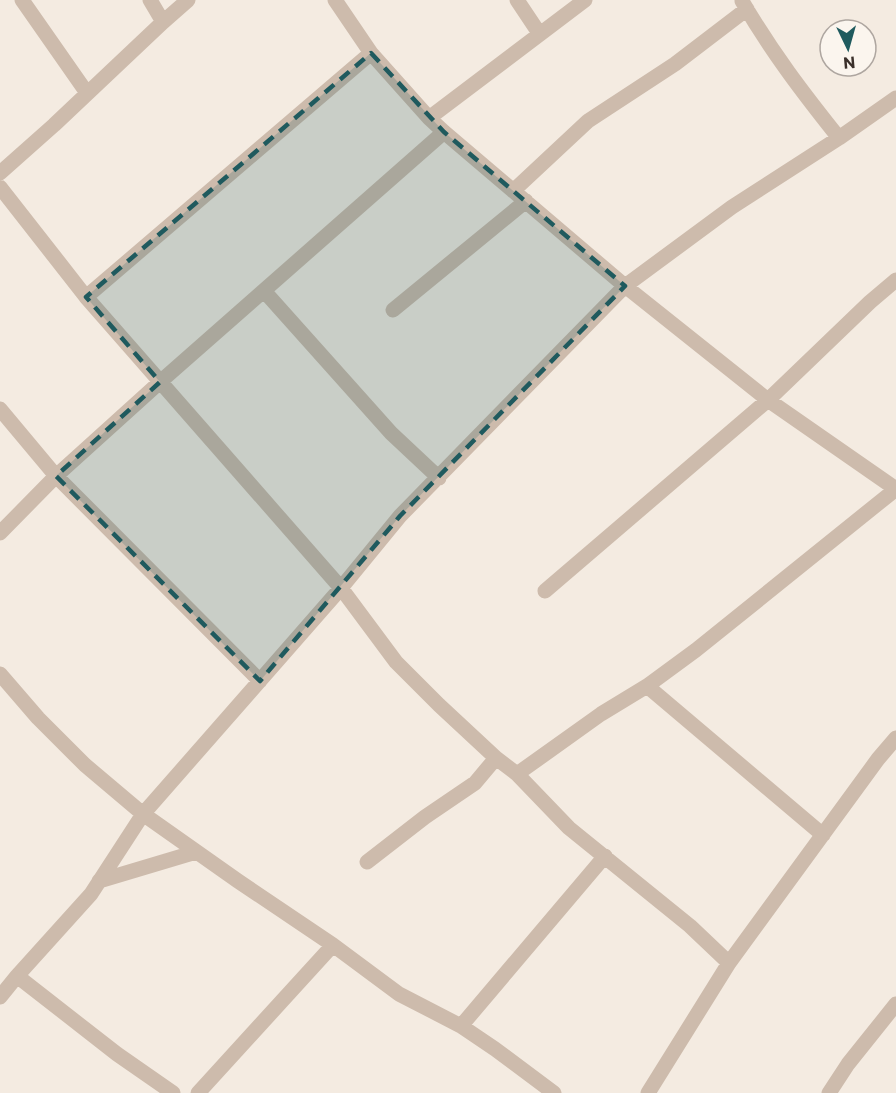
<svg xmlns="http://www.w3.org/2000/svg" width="896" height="1093" viewBox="0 0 896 1093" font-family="Commissioner,sans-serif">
	<rect width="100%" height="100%" fill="#f4ebe1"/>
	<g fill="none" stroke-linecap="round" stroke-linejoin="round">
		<!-- minor -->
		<path stroke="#cdbbac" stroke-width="15" d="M 22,0 L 87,93
			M 150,0 L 163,22
			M 335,0 L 371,53 L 429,118 L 444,132 L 625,286 L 768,400 L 896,489
			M 517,0 L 539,33
			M 742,1 C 771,51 803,93 839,138
			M 429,118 L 585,0
			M 0,173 L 54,125 L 163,22 L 188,0
			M 0,187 L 86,297 L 341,588 L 396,662 L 439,705 L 496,758 L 517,774 L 569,828 L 690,926 L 729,963
			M 513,191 L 588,121 L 675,64 L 747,9
			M 265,292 L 391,433 L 439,478
			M 86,297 L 371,53
			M 393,310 L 526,201
			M 0,409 L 56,476 L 260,681
			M 0,533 L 56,476 L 160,382 L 444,132
			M 545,591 L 768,400 L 870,302 L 896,280
			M 0,674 L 38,718 L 85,765 L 143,814 L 238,881 L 333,945 L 399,994 L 461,1026 L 495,1049 L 554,1093
			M 647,686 L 823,835
			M 517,774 L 601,714 L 647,686 L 696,650 L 896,489
			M 367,862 L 425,817 L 475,783 L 496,758
			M 99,881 L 196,852
			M 17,976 L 117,1054 L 173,1093
			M 0,997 L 17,976 L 91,894 L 143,814 L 341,588 L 400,516 L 625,286 L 732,207 L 839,138 L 896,98
			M 461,1026 L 605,856
			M 198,1093 L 333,945
			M 648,1093 L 729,963 L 878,759 L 896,738
			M 829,1093 L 848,1064 L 896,1004"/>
	</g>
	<!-- marked area -->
	<path fill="#1f5a5e" fill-opacity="0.2" stroke="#1f5a5e" stroke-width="4.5" stroke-dasharray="12 8" stroke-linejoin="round" d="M 371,53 L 444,132 L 625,286 L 400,516 L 260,681 L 56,476 L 160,382 L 86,297 Z"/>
	<!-- north arrow -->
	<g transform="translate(848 48) rotate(175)"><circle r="28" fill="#fbf5ee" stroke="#aea6a0" stroke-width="1.5"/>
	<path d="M0-4.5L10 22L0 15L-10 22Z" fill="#1f5a5e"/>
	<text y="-9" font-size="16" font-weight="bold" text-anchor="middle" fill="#3b302b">N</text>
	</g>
</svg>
